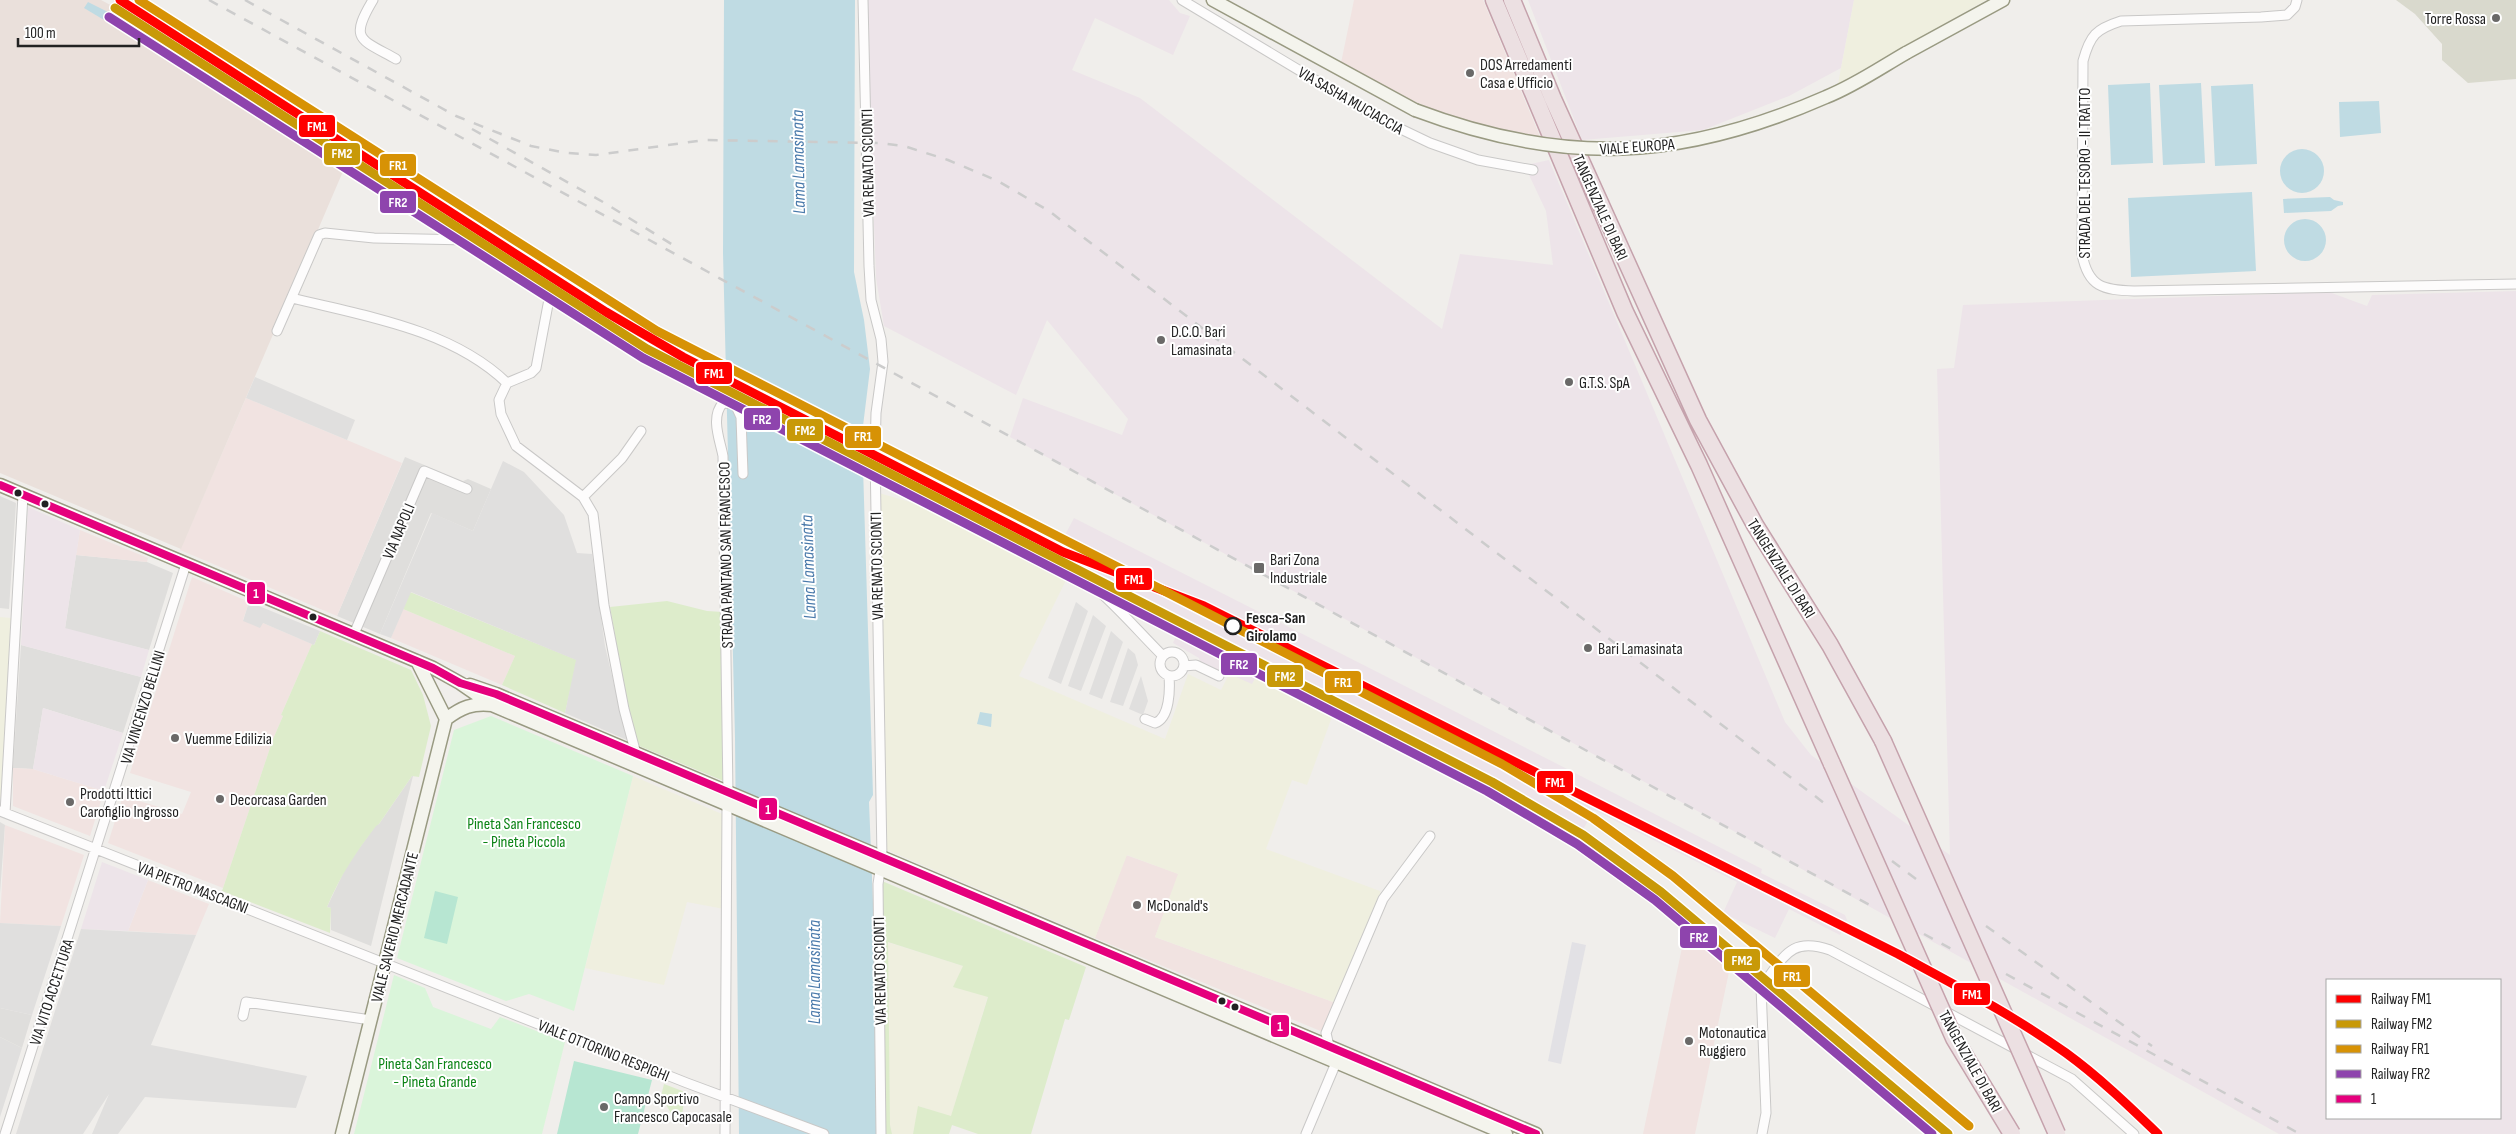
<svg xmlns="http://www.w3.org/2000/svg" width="2516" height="1134" viewBox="0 0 2516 1134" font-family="'Sofia Sans Condensed',sans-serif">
	<rect width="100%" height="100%" fill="#f0eeeb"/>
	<!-- residential -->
	<path fill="#dfdedc" d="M 405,457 L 463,481 L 468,479 L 491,489 L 473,531 L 431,513 L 380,634 L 337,616 Z
		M 0,496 L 16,503 L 9,609 L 0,608 Z
		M 76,555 L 147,562 L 173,573 L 149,650 L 65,629 Z
		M 21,645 L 141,677 L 123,733 L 43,708 L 33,769 L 13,768 Z
		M 412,776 L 413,776 L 371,946 L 331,930 L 331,908 L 327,907 L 347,865 L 376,825 L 379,824 Z
		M 0,822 L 5,825 L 0,893 Z
		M 0,1008 L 32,1015 L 22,1048 L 0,1037 Z"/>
	<!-- commercial -->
	<path fill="#f1e3e1" d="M 1354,0 L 1483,0 L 1541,139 L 1462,120 L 1433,110 L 1385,88 L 1341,63 Z
		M 246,398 L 402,463 L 337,616 L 180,550 Z
		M 80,530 L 148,558 L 147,562 L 76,555 Z
		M 192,577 L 249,602 L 243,620 L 263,623 L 312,644 L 281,715 L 283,716 L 273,739 L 223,888 L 108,843 L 123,796 L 182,814 L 191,792 L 130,773 Z
		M 403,609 L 515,656 L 502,685 L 391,638 Z
		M 13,768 L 33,769 L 104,791 L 90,836 L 13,806 Z
		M 5,825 L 84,855 L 61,926 L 0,923 Z
		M 1126,855 L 1179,874 L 1155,937 L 1336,1003 L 1323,1032 L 1095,938 Z
		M 148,880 L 209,904 L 196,935 L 128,931 Z
		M 1684,938 L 1734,948 L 1695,1134 L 1643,1134 Z"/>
	<!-- industrial -->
	<path fill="#ede4e9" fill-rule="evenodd" d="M 866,0 L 1169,0 L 1180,13 L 1190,16 L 1173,55 L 1095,18 L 1072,70 L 1140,98 L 1442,329 L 1460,254 L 1553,265 L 1546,211 L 1529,175 L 1531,164 L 1549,160 L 1785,722 L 1811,755 L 1950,855 L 1937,369 L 1954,368 L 1963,305 L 2329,292 L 2367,306 L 2372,295 L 2516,291 L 2516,1134 L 2279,1134 L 1674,798 L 1010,437 L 1023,398 L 1122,435 L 1128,419 L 1047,320 L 1016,395 L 884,326 L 876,278 ZM 2327,980 L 2500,980 L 2500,1118 L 2327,1118 Z
		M 1528,0 L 1854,0 L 1841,68 L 1789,96 L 1703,130 L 1582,140 Z
		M 28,507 L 80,530 L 65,628 L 149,650 L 141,677 L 21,645 Z
		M 1013,513 L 1064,537 L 1074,518 L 1456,712 L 1762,869 L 1761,873 L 1845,915 L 1847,920 L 1840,935 L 1789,909 L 1775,938 L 1723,913 L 1737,882 L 1594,810 L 1581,833 L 1543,809 L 1490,781 L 1490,773 L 1474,771 L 1425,746 L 1393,735 L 1336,706 L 1275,684 L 1257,675 L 1252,685 L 1230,674 L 1228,676 L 1200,662 L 1199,658 L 1173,643 L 1177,634 L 1162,628 L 1091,573 L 1006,529 Z
		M 43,708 L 123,733 L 104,791 L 33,769 Z
		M 102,862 L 148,880 L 128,931 L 81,929 Z"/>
	<!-- military -->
	<path fill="#eae0db" d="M 0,0 L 101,0 L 131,16 L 226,74 L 225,78 L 298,131 L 350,155 L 181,549 L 0,473 Z"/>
	<!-- construction -->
	<path fill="#d9d9cd" d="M 2396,0 L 2516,0 L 2516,79 L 2468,83 L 2442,60 L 2442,44 L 2415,14 Z"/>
	<!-- farmland -->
	<path fill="#efefdf" d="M 1854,0 L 1986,0 L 1838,84 Z
		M 879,493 L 951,514 L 1069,574 L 1019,676 L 1165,739 L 1188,674 L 1221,690 L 1229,674 L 1252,684 L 1257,675 L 1275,684 L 1336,706 L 1307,785 L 1292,780 L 1266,849 L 1380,891 L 1381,898 L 1336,1003 L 1155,937 L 1178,874 L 1127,855 L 1095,938 L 887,850 Z
		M 0,617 L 11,618 L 3,796 L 0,798 Z
		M 633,776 L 722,814 L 724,909 L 687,902 L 664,985 L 585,968 Z
		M 887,942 L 963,966 L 988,996 L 951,1117 L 919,1106 L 913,1134 L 892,1134 L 890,1125 Z"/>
	<!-- grass -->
	<path fill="#ddeccb" d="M 410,592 L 577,660 L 565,713 L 502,685 L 515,656 L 403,609 Z
		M 667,601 L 707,611 L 723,612 L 726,782 L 637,745 L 628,710 L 610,607 Z
		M 320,631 L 411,670 L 423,695 L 431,726 L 419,777 L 412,776 L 379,824 L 376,826 C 356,852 340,876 327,907 L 331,908 L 330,933 L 222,891 L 273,739 L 283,716 L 281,715 L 312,644 L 314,645 Z
		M 882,881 L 1086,967 L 1069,1020 L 1065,1019 L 1031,1134 L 978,1134 L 952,1125 L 949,1134 L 913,1134 L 918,1106 L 951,1116 L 988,997 L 953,987 L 963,966 L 888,942 L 890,1125 L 892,1134 L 883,1134 Z
		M 664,1084 L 685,1092 L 681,1125 L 672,1115 L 661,1096 Z"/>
	<!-- park -->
	<path fill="#daf5da" d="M 491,716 L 633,776 L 574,1011 L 529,994 L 506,1001 L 397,958 L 454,730 Z
		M 394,975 L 425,988 L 433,1007 L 491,1029 L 500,1017 L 565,1042 L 542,1134 L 354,1134 Z"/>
	<!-- pitch -->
	<path fill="#b7e6d2" d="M 435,891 L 458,897 L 447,944 L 424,938 Z
		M 574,1061 L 652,1080 L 638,1134 L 557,1134 Z"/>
	<!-- parking -->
	<path fill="#e0dfde" d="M 255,377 L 355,420 L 347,440 L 246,398 Z
		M 503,461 L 524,472 L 564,515 L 577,553 L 592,554 L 605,646 L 627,740 L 565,713 L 576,660 L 411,592 L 391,638 L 380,634 L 432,513 L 473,531 Z
		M 249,602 L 320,631 L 314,645 L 263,623 L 260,628 L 243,621 Z
		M 1076,602 L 1088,611 L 1061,684 L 1048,678 Z
		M 1093,615 L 1106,626 L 1081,691 L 1068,686 Z
		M 1111,631 L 1123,642 L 1102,699 L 1089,694 Z
		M 1128,648 L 1135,654 L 1138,665 L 1123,706 L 1110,702 Z
		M 1141,676 L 1148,701 L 1143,715 L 1129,709 Z
		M 0,923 L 61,926 L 32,1015 L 0,1008 Z
		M 81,929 L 196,935 L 151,1045 L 307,1076 L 296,1108 L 145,1097 L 118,1134 L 92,1134 L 109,1094 L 83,1134 L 16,1134 Z
		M 0,1037 L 22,1048 L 0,1117 Z"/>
	<!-- plaza -->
	<path fill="#e2e1e5" d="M 1572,942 L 1586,945 L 1561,1064 L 1548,1061 Z"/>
	<!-- water -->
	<path fill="#bfdbe3" d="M 724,0 L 855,0 L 854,272 L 864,320 L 870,369 L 862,434 L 873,795 L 869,802 L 874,928 L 876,1134 L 739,1134 L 735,738 L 723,253 Z
		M 88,2 L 108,12 L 104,20 L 84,8 Z
		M 2150,83 L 2153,163 L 2111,165 L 2108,85 Z
		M 2201,83 L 2205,163 L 2163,165 L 2159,85 Z
		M 2253,84 L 2257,164 L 2215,166 L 2211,86 Z
		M 2379,101 L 2381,133 L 2340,137 L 2339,102 Z
		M2280 171a22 22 0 1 1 44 0a22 22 0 1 1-44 0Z
		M 2252,192 L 2256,271 L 2131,277 L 2128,198 Z
		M 2330,197 L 2334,200 L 2343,202 L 2343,205 L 2338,206 L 2331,211 L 2284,213 L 2283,199 Z
		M2284 240a21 21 0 1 1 42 0a21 21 0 1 1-42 0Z
		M 980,712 L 992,714 L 991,727 L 977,724 Z"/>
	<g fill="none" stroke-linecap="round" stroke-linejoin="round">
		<!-- street casing -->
		<g stroke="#c9c8c7" stroke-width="11">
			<path id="street" d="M 373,0 C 349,40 360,39 396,59
				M 863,0 L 869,266 L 871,300 L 881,339 L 883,362 L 876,413 L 875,455 L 882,858 L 878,884 L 881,1134
				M 1182,0 L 1382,120 L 1430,143 L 1478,160 L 1533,170
				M 2297,0 L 2295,7 L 2287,15 L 2261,17 L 2121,21 C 2096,29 2090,35 2083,61 L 2082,254 C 2088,287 2103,290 2134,291 L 2516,284
				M 292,298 C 365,316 451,329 507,383
				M 277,331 L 319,235 L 325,233 L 374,238 L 468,240 L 484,244 L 537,277 L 544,283 L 550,294 L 536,368 L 531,373 L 507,383 L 499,400 L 501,414 L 516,446 L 583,497 L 593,514 L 604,605 L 624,709 L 636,754
				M 875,477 C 930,489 981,521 1030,549 C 1054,562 1080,575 1101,593 C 1123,613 1142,635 1163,656
				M 583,497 L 622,458 L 641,431
				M 354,634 L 424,471 L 467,489
				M1160 664a12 12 0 1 1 24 0a12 12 0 1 1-24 0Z
				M 1184,666 L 1196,665 L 1219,676
				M 1145,719 L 1155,723 C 1170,718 1170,689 1169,676
				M 728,794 L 723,456 C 720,440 710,417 723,403 L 735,404 L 741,417 L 743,474
				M 0,811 L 687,1083 L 824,1134
				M 5,813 L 23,495
				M 243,1016 L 246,1002 L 371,1020
				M 1329,1046 L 1326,1033 L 1383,899 L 1430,836
				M 5,1134 L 186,564
				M 725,1134 L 727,806
				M 1306,1134 L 1338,1058
				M 1762,1134 L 1766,1113 L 1761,987 C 1784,958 1789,936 1830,950 L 2072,1079 L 2134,1134"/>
		</g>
		<!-- secondary casing -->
		<g stroke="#999a82" stroke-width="15">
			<path id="secondary" d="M 1213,0 L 1415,110
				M 1906,53 L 2003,0
				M 0,485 L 433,668 L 460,683 L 492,705 L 1506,1134
				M 417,661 L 446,719
				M 470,685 L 496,694 L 1536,1134
				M 446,719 C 462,707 472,703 492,705
				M 342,1134 L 446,719"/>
		</g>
		<!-- highway casing -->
		<g stroke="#c5a2ac" stroke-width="19">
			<path id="highway" d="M 1494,0 L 1625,312 L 1699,465 L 1832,764
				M 1512,0 L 1553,99 L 1698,420 L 1755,525 L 1830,645 L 1883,741"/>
		</g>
		<!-- street -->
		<use href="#street" stroke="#fdfcfc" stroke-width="9"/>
		<!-- secondary -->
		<use href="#secondary" stroke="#f4f4ed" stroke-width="12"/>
		<!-- highway -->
		<use href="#highway" stroke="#ece0e2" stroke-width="16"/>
		<!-- rail -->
		<path stroke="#ccc" stroke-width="2.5" stroke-dasharray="10 10" stroke-linecap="butt" d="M 209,0 L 1877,909
			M 245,0 L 456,116 L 531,146 L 567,153 L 596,155 L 705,140 L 879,143 L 904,146 L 948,160 L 998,181 L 1049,211 L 1828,806
			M 472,129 L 603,202 L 673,245
			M 1892,861 L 1920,882
			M 1986,926 L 2152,1046
			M 1924,934 L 1957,952
			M 2006,974 L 2300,1134"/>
		<!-- secondary-bridge casing -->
		<g stroke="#999a82" stroke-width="15" stroke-linecap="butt">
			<path id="secondary-bridge" d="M 1415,110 C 1564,166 1680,161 1826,97 C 1854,86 1880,68 1906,53"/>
		</g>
		<!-- highway-bridge casing -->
		<g stroke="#c5a2ac" stroke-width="19" stroke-linecap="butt">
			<path id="highway-bridge" d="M 1883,741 L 2057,1134
				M 1832,764 L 1954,1038 L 2012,1134"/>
		</g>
		<!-- secondary-bridge -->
		<use href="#secondary-bridge" stroke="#f4f4ed" stroke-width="12"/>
		<!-- highway-bridge -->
		<use href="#highway-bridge" stroke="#ece0e2" stroke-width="16"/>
		<!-- bus-1 casing -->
		<g stroke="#fff" stroke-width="11">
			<path id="bus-1" d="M 0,485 L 433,668 L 460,683 L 496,694 L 1536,1134"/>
		</g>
		<!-- bus-1 -->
		<use href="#bus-1" stroke="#e5007d" stroke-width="8"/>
		<!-- rail-1 casing -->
		<g stroke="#fff" stroke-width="12">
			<path id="rail-1" d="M 120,0 L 606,312 L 683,357 L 1063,552 L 1204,606 L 1898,954 C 1955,985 2013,1015 2066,1053 C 2099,1077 2129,1106 2158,1134"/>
		</g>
		<!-- rail-2 casing -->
		<g stroke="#fff" stroke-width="12">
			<path id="rail-2" d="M 115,8 L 647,349 L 1492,782 L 1583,835 L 1661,892 L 1948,1134"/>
		</g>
		<!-- rail-3 casing -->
		<g stroke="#fff" stroke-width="12">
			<path id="rail-3" d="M 139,0 L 657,331 L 1502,764 L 1593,818 L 1673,876 L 1969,1126"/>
		</g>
		<!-- rail-4 casing -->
		<g stroke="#fff" stroke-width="12">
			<path id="rail-4" d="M 109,17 L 643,358 L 1487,791 L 1577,844 L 1655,900 L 1932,1134"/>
		</g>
		<!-- rail-1 -->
		<use href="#rail-1" stroke="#f00" stroke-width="9"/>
		<!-- rail-2 -->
		<use href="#rail-2" stroke="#c89908" stroke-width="9"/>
		<!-- rail-3 -->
		<use href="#rail-3" stroke="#d79205" stroke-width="9"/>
		<!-- rail-4 -->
		<use href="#rail-4" stroke="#8e44ad" stroke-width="9"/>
	</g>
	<!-- markers -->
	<g fill="#6a6968" stroke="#fff" stroke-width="2">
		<circle cx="2496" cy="18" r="5"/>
		<circle cx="1470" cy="73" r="5"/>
		<circle cx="1161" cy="340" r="5"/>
		<circle cx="1569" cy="382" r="5"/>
		<rect x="1253" y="562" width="12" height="12" rx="2.5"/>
		<circle cx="1588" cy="648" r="5"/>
		<circle cx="175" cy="738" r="5"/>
		<circle cx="220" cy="799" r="5"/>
		<circle cx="70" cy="802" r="5"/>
		<circle cx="1137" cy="905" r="5"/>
		<circle cx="1689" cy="1041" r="5"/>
		<circle cx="604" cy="1107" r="5"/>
	</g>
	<g fill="#222" stroke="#fff" stroke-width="2">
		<circle cx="18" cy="493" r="4.5"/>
		<circle cx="45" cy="504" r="4.5"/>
		<circle cx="313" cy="617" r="4.5"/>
		<circle cx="1222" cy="1001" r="4.5"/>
		<circle cx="1235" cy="1007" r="4.5"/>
	</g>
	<circle fill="#fff" stroke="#222" stroke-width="2.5" cx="1233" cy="626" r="8"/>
	<g text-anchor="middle" stroke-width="4" stroke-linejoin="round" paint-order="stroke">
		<!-- poi labels -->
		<g font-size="16" fill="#222" stroke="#fff" text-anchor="start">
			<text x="2486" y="24" text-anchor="end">Torre Rossa</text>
			<text x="1480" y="70">DOS Arredamenti<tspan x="1480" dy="18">Casa e Ufficio</tspan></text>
			<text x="1171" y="337">D.C.O. Bari<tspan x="1171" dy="18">Lamasinata</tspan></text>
			<text x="1579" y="388">G.T.S. SpA</text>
			<text x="1270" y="565">Bari Zona<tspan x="1270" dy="18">Industriale</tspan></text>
			<text x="1598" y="654">Bari Lamasinata</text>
			<text x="185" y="744">Vuemme Edilizia</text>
			<text x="80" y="799">Prodotti Ittici<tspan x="80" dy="18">Carofiglio Ingrosso</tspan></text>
			<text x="230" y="805">Decorcasa Garden</text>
			<text x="1147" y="911">McDonald's</text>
			<text x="1699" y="1038">Motonautica<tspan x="1699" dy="18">Ruggiero</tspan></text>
			<text x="614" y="1104">Campo Sportivo<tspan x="614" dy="18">Francesco Capocasale</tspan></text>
		</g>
		<!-- street labels -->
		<g font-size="16" fill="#222" stroke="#fff">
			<text transform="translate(1351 100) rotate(30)" y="6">VIA SASHA MUCIACCIA</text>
			<text transform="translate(1637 146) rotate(-4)" y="6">VIALE EUROPA</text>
			<text transform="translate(867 163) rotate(-91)" y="6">VIA RENATO SCIONTI</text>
			<text transform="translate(2084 173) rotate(-90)" y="6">STRADA DEL TESORO - II TRATTO</text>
			<text transform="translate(1601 207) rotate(66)" y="6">TANGENZIALE DI BARI</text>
			<text transform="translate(398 531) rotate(-67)" y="6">VIA NAPOLI</text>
			<text transform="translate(725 555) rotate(-91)" y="6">STRADA PANTANO SAN FRANCESCO</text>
			<text transform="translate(876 566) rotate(-91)" y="6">VIA RENATO SCIONTI</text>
			<text transform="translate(1782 568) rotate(58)" y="6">TANGENZIALE DI BARI</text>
			<text transform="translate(142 707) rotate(-73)" y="6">VIA VINCENZO BELLINI</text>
			<text transform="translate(193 887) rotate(21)" y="6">VIA PIETRO MASCAGNI</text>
			<text transform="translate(394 927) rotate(-76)" y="6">VIALE SAVERIO MERCADANTE</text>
			<text transform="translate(879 971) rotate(-91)" y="6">VIA RENATO SCIONTI</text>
			<text transform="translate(51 992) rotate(-72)" y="6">VIA VITO ACCETTURA</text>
			<text transform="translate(604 1050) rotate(22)" y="6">VIALE OTTORINO RESPIGHI</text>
			<text transform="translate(1971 1061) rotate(61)" y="6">TANGENZIALE DI BARI</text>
		</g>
		<!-- stop labels -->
		<g font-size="16" font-weight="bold" fill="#222" stroke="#fff" text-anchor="start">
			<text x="1246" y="623">Fesca-San<tspan x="1246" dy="18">Girolamo</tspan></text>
		</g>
		<!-- park labels -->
		<g font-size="16" fill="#0c8416" stroke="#fff">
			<text x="524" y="829">Pineta San Francesco<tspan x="524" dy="18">- Pineta Piccola</tspan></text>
			<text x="435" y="1069">Pineta San Francesco<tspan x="435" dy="18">- Pineta Grande</tspan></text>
		</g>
		<!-- water labels -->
		<g font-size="18" font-style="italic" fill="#4a7aab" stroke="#fff">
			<text transform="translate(798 162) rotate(-91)" y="6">Lama Lamasinata</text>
			<text transform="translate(808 567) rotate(-92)" y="6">Lama Lamasinata</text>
			<text transform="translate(814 972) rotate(-90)" y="6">Lama Lamasinata</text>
		</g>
	</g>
	<g stroke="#fff" stroke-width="2">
		<rect x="298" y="114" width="38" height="24" rx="5" fill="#f00"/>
		<rect x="323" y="142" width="38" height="24" rx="5" fill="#c89908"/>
		<rect x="379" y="153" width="38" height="24" rx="5" fill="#d79205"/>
		<rect x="379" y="190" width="38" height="24" rx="5" fill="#8e44ad"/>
		<rect x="695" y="361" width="38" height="24" rx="5" fill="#f00"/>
		<rect x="743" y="407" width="38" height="24" rx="5" fill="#8e44ad"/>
		<rect x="786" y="418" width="38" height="24" rx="5" fill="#c89908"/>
		<rect x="844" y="425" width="38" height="24" rx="5" fill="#d79205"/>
		<rect x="1115" y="567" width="38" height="24" rx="5" fill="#f00"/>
		<rect x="246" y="581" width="20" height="24" rx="5" fill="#e5007d"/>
		<rect x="1220" y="652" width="38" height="24" rx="5" fill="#8e44ad"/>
		<rect x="1266" y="664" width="38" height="24" rx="5" fill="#c89908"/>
		<rect x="1324" y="670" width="38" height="24" rx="5" fill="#d79205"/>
		<rect x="1536" y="770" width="38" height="24" rx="5" fill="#f00"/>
		<rect x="758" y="797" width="20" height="24" rx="5" fill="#e5007d"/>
		<rect x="1679" y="925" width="39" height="24" rx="5" fill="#8e44ad"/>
		<rect x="1723" y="948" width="38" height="24" rx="5" fill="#c89908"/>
		<rect x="1773" y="964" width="38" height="24" rx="5" fill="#d79205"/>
		<rect x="1953" y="982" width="38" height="24" rx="5" fill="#f00"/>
		<rect x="1270" y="1014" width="20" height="24" rx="5" fill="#e5007d"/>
	</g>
	<g font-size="14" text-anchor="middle" font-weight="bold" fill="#fff">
		<text x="317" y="131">FM1</text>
		<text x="342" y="158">FM2</text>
		<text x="398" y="170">FR1</text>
		<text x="398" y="207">FR2</text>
		<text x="714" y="378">FM1</text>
		<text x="762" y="424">FR2</text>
		<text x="805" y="435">FM2</text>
		<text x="863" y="441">FR1</text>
		<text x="1134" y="584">FM1</text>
		<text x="256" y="598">1</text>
		<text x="1239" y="669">FR2</text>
		<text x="1285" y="681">FM2</text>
		<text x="1343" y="687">FR1</text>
		<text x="1555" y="787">FM1</text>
		<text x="768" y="814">1</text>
		<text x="1699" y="942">FR2</text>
		<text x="1742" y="965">FM2</text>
		<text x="1792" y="981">FR1</text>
		<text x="1972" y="999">FM1</text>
		<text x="1280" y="1031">1</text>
	</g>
	<!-- legend -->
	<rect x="2326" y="979" width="175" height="140" fill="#ffffff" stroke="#a7a7a7"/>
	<rect x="2336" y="995" width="25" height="8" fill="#ff0000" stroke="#a7a7a7"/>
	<text x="2371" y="1004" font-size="15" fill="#222222">Railway FM1</text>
	<rect x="2336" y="1020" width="25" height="8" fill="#c89908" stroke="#a7a7a7"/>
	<text x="2371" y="1029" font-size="15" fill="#222222">Railway FM2</text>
	<rect x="2336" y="1045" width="25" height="8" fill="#d79205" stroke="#a7a7a7"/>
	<text x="2371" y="1054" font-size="15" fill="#222222">Railway FR1</text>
	<rect x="2336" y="1070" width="25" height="8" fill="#8e44ad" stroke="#a7a7a7"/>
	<text x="2371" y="1079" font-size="15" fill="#222222">Railway FR2</text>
	<rect x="2336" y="1095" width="25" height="8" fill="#e5007d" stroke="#a7a7a7"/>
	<text x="2371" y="1104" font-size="15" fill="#222222">1</text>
	<!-- scale -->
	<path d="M18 38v8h121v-8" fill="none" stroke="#222222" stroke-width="2.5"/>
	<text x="25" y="38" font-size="15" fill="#222222" stroke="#ffffff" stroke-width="4" paint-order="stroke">100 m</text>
</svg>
